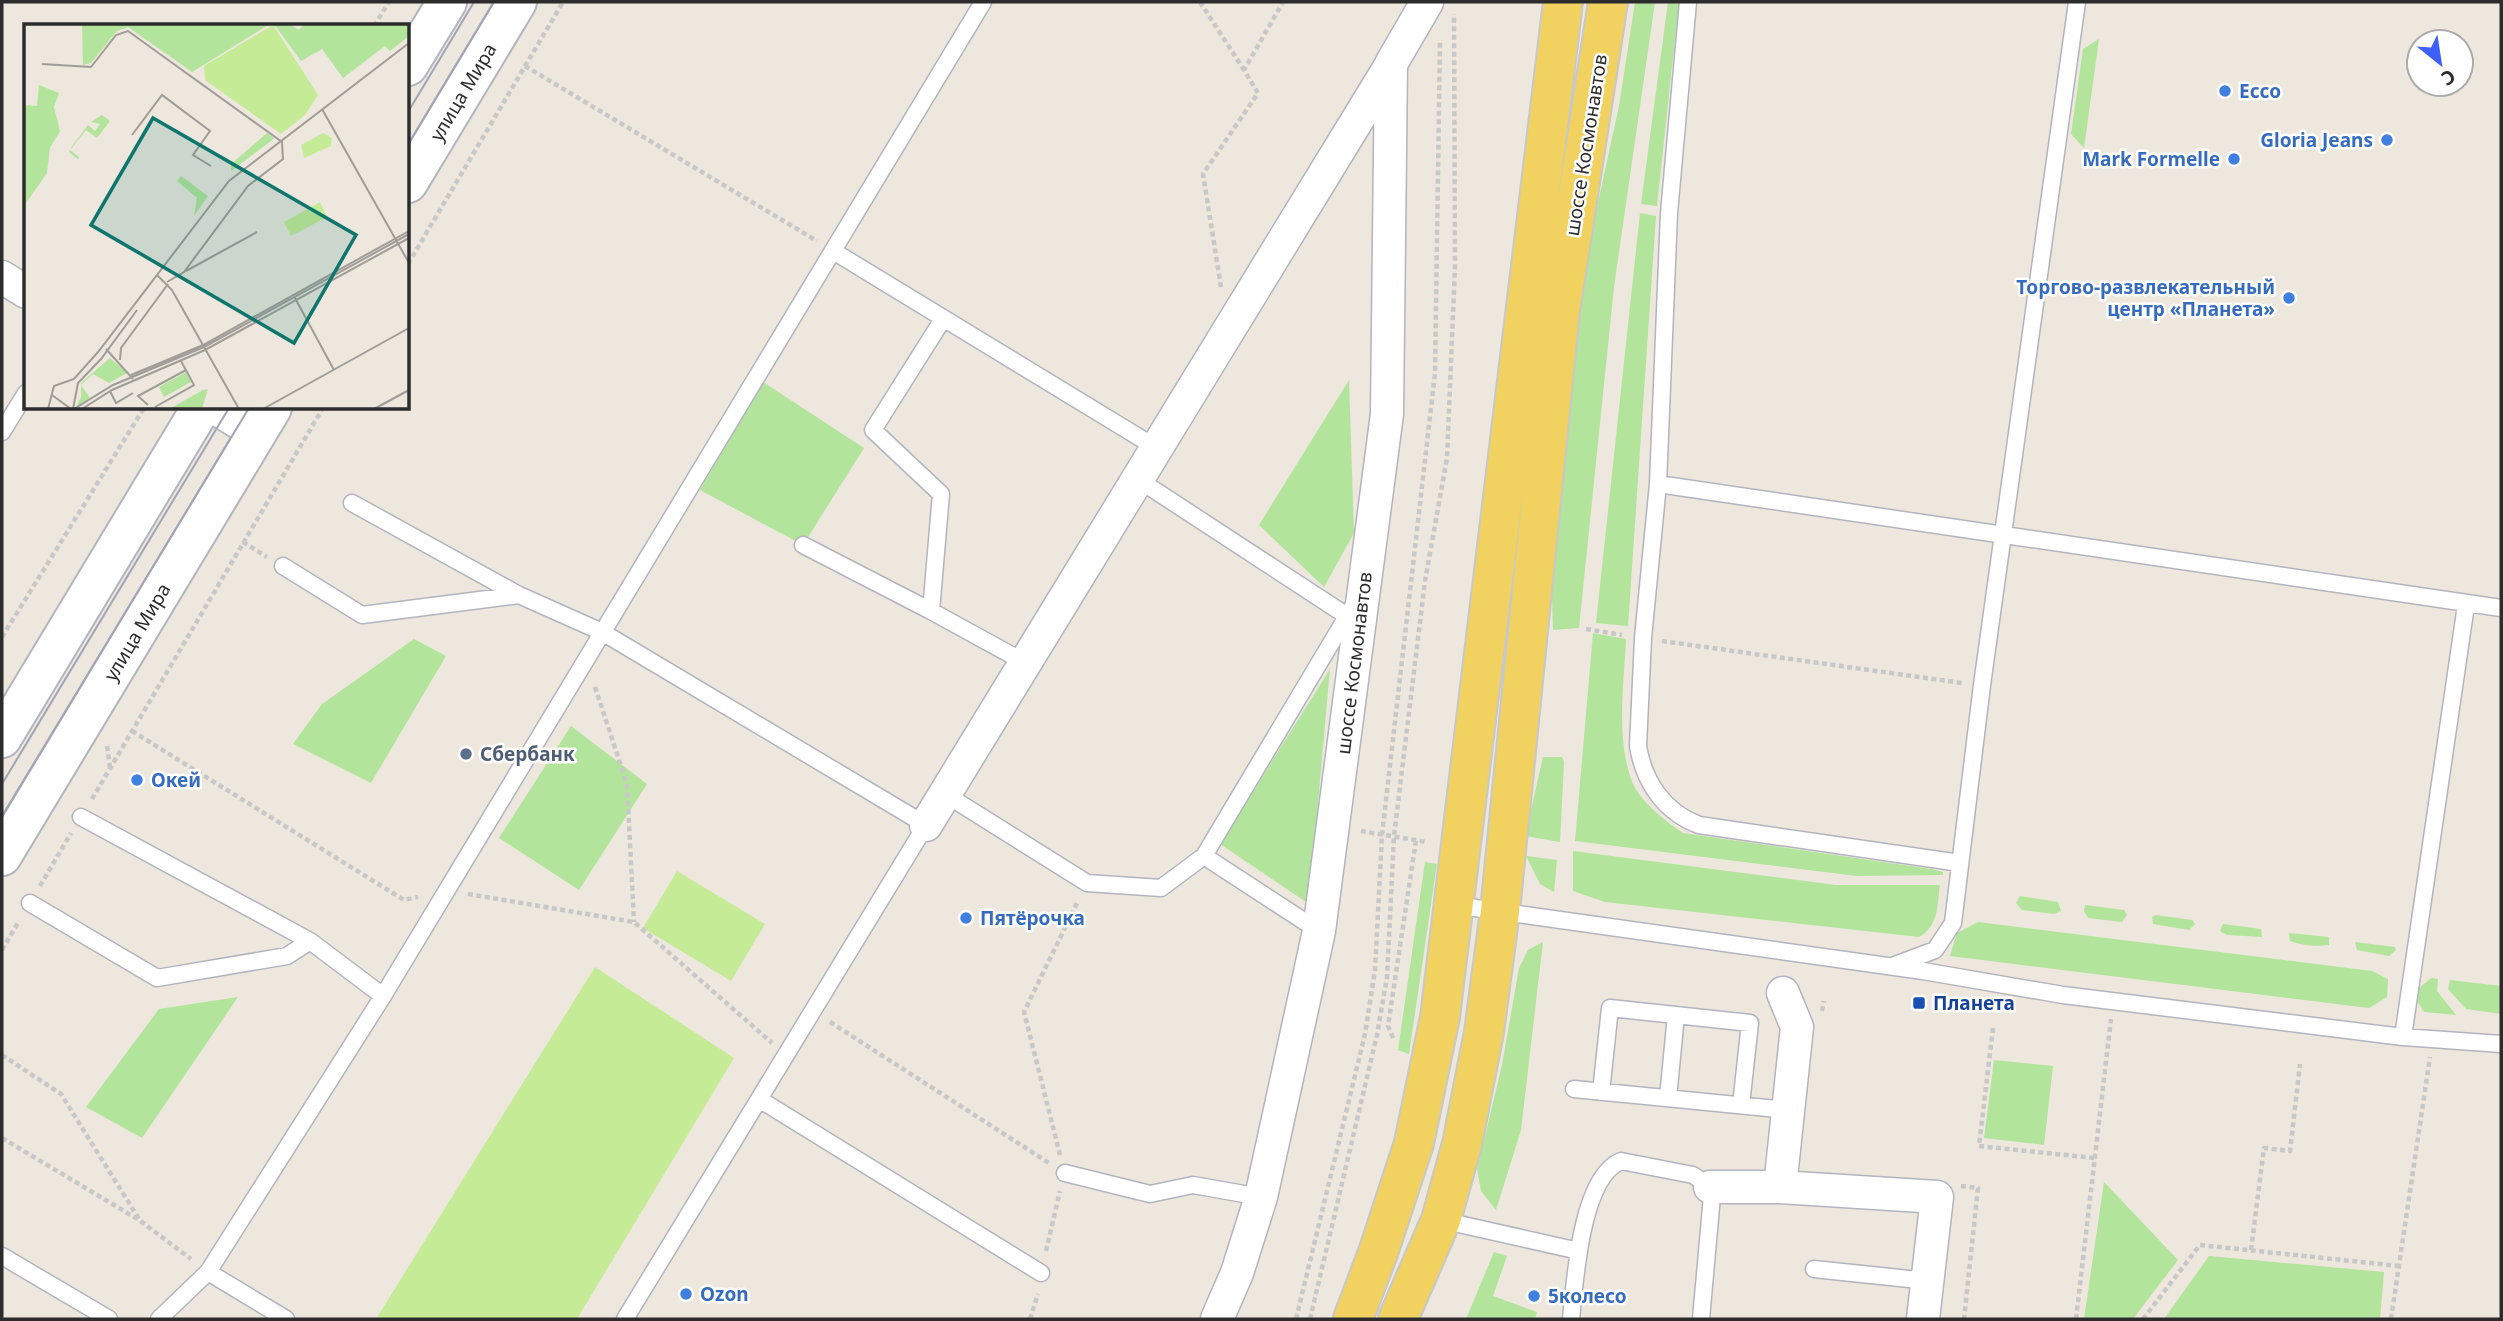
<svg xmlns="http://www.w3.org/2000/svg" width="2503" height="1321" viewBox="0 0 2503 1321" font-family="'Noto Sans',sans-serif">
	<rect width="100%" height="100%" fill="#ede7de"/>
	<!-- green -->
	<path fill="#b3e49b" d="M 1635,2 L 1655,2 L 1614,287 L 1579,628 L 1553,630 L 1550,535 L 1586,258 L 1619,106 Z
		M 1668,2 L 1679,2 L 1657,206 L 1641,204 Z
		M 2099,39 L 2084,148 L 2071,134 L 2083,49 Z
		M 1640,213 L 1656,216 L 1628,626 L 1596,623 Z
		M 1349,380 L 1354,533 L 1324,587 L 1259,525 Z
		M 763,382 L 864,448 L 803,545 L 700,490 Z
		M 1593,633 L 1626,639 C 1624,684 1616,735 1631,779 C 1639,802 1665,820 1683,833 L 1931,869 L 1943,872 L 1943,875 L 1857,876 L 1575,841 Z
		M 414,639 L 446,656 L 371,783 L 293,744 L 322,704 Z
		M 1330,669 L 1309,904 L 1220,844 Z
		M 571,726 L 647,784 L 579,890 L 499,838 Z
		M 1543,757 L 1562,757 L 1564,762 L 1560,842 L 1525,836 Z
		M 1573,851 L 1836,885 L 1940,885 C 1937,905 1939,926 1919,937 L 1605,902 L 1573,891 Z
		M 1526,856 L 1557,860 L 1554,892 L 1540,884 Z
		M 1425,862 L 1437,864 L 1409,1054 L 1398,1050 Z
		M 2020,896 L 2058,902 L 2061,911 L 2054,914 L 2022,910 L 2016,903 Z
		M 2085,905 L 2124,910 L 2127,915 L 2122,922 L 2088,918 L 2084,911 Z
		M 2156,915 L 2192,920 L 2195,924 L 2189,930 L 2153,924 L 2152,917 Z
		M 1978,922 L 2372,971 L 2388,979 L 2387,997 L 2369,1008 L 1950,956 L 1957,933 Z
		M 2223,924 L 2261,929 L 2262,937 L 2227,935 L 2220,931 Z
		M 2289,933 L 2329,937 L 2329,945 C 2317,947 2300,945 2290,941 Z
		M 1543,942 L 1521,1130 L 1496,1210 L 1481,1191 L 1477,1169 L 1502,1065 L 1519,968 L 1528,950 Z
		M 2355,942 L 2395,947 L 2396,950 L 2389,956 L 2357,950 Z
		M 2431,978 L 2438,979 L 2437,991 L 2456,1015 L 2424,1012 L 2415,997 L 2419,988 Z
		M 2450,980 L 2501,986 L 2501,1014 L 2466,1009 L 2448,989 Z
		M 238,997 L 142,1138 L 86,1107 L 159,1009 Z
		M 1994,1060 L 2053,1066 L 2044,1145 L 1984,1138 Z
		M 2104,1182 L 2178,1260 L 2133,1319 L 2084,1319 Z
		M 1494,1252 L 1507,1256 L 1493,1296 L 1537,1312 L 1535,1319 L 1466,1319 Z
		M 2209,1256 L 2384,1272 L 2380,1319 L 2164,1319 Z"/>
	<!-- pitch -->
	<path fill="#c6eb97" d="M 677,871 L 765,924 L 731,981 L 643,928 Z
		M 595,967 L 734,1058 L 577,1319 L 376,1319 Z"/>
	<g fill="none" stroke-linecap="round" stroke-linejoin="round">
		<!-- lane casing -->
		<g stroke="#b2b4bf" stroke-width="19">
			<path id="lane" d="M 1688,2 L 1669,213 L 1658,484 L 1643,638 L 1638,746 C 1644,782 1664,812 1699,825 L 1960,863
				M 833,251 L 1155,447
				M 943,319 L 873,430 L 941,494 L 931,611 L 1024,662
				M 2,432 L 26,393
				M 1136,478 L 1347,616
				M 1658,484 L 2501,608
				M 352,503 L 519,595
				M 803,545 L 931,611
				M 283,566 L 362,615 L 519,595 L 602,632 L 926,825 L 625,1319
				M 945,794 L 1087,883 L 1161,888 L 1204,856 L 1355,603
				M 81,817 L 310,941 L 383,996
				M 1204,856 L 1319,931
				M 30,903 L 157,978 L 287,956 L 310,941
				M 1454,905 L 1923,971 L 2063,995 L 2403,1037 L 2501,1044
				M 1895,965 L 1935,950 L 1953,923 L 1982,685 L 2077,2
				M 2403,1037 L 2466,605
				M 1574,1089 L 1787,1110
				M 1601,1092 L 1610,1008 L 1750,1023 L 1741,1105
				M 1668,1098 L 1676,1015
				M 759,1099 L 1041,1273
				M 1065,1173 L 1150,1194 L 1193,1185 L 1261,1197
				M 1441,1220 L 1579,1251
				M 2,1256 L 109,1319
				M 1814,1269 L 1928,1281
				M 208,1272 L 286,1319
				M 159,1319 L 208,1272 L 383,996 L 983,2
				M 1571,1319 C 1575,1280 1581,1177 1621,1161 L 1693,1175 L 1710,1187 L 1712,1196 L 1701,1319"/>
		</g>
		<!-- street casing -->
		<g stroke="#b2b4bf" stroke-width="35">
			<path id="street" d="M 2,277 L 26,292
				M 215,408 L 257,434
				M 926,825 L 1391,65
				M 1710,1187 L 1780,1187 L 1937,1197 L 1923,1319
				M 1780,1187 L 1797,1027 L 1783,993
				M 1217,1319 L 1237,1273 L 1261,1197 L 1319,931 L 1387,414 L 1391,64 L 1427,2"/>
		</g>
		<!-- secondary casing -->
		<g stroke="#b2b4bf" stroke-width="42">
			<path id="secondary" d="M 408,66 L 447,2
				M 408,183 L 517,2
				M 2,738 L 201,408
				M 2,856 L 272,408"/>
		</g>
		<!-- primary casing -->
		<g stroke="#c8c8c8" stroke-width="42">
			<path id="primary" d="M 1353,1319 L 1379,1250 L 1414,1143 L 1440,1017 L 1563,2
				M 1398,1319 L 1441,1220 L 1462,1144 L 1484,1032 L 1500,911 L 1560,311 L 1608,2"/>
		</g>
		<!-- path -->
		<path stroke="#c8c8c8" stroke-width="4.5" stroke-dasharray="5 3.5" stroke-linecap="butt" d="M 1200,2 L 1244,70
			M 374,26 L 389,2
			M 525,66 L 817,241
			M 408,264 L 563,2
			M 1221,287 L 1203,174 L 1258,93 L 1244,70 L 1283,2
			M 243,542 L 267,557
			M 1586,629 L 1622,635
			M 2,637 L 144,408
			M 1662,641 L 1962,683
			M 595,687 L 627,784 L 634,922
			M 132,731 L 404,900 L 418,897
			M 107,746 L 110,767
			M 92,799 L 323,408
			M 1361,831 L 1427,842
			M 40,886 L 71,833
			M 468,894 L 634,922 L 772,1043
			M 2,950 L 19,921
			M 1822,1011 L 1824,1001
			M 830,1022 L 1049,1163
			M 1993,1028 L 1979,1146 L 2095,1158
			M 1393,1038 L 1388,1026 L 1416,840
			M 2,1055 L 61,1094 L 139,1219
			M 2,1138 L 139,1220 L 191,1259
			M 1060,1155 L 1024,1012 L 1078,901
			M 1961,1186 L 1978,1188 L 1964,1319
			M 2251,1250 L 2264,1148 L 2290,1151 L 2300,1064
			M 1046,1251 L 1060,1191
			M 1030,1319 L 1038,1294
			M 1296,1319 L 1365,1034 L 1375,970 L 1382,835 L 1435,373 L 1440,41
			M 1310,1319 L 1377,1035 L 1387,977 L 1394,836 L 1425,581 L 1447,458 L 1455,266 L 1454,14
			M 2076,1319 L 2111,1019
			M 2143,1319 L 2200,1245 L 2399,1266
			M 2391,1319 L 2430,1057"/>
		<!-- lane -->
		<use href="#lane" stroke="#fff" stroke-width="16"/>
		<!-- street -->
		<use href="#street" stroke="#fff" stroke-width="32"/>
		<!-- secondary -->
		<use href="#secondary" stroke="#fff" stroke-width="38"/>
		<!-- primary -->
		<use href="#primary" stroke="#f1d160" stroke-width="38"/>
		<!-- tram -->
		<path stroke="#a1a4b6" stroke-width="2" d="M 408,112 L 474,2
			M 408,145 L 494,2
			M 2,784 L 229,408
			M 2,816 L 249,408"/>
	</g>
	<!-- markers -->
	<g fill="#3f7fe0" stroke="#fff" stroke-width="2.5">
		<circle cx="2225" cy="91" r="7"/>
		<circle cx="2387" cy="140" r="7"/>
		<circle cx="2234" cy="159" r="7"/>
		<circle cx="2289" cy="298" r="7"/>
		<circle cx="137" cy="780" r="7"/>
		<circle cx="966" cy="918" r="7"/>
		<circle cx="686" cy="1294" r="7"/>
		<circle cx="1534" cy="1296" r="7"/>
	</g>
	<circle fill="#5c6f8a" stroke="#fff" stroke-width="2.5" cx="466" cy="754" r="7"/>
	<rect fill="#1a4fb4" stroke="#fff" stroke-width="2.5" x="1912" y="996" width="14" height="14" rx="3.5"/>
	<g text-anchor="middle" stroke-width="5" stroke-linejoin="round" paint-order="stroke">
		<!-- shop labels -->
		<g font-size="19" font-weight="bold" fill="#366cbe" stroke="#fff" text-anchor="start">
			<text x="2239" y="98">Ecco</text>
			<text x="2373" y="147" text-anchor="end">Gloria Jeans</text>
			<text x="2220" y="166" text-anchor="end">Mark Formelle</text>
			<text x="2275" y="294" text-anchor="end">Торгово-развлекательный<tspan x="2275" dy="22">центр «Планета»</tspan></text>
			<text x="151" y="787">Окей</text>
			<text x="980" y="925">Пятёрочка</text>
			<text x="700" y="1301">Ozon</text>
			<text x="1548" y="1303">5колесо</text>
		</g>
		<!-- street labels -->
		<g font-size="19" fill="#2c2c2c" stroke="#fff">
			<text transform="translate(463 92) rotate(-59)" y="7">улица Мира</text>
			<text transform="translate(1586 145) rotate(-81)" y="7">шоссе Космонавтов</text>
			<text transform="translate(137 632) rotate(-59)" y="7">улица Мира</text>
			<text transform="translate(1354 663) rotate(-83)" y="7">шоссе Космонавтов</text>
		</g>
		<!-- service labels -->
		<g font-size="19" font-weight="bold" fill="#4e5e75" stroke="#fff" text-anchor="start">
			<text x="480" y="761">Сбербанк</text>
		</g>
		<!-- transit labels -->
		<g font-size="19" font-weight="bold" fill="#164399" stroke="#fff" text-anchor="start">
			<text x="1933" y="1010">Планета</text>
		</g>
	</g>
	<!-- overview -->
	<g transform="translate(24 24)">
		<rect width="385" height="385" fill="#ede7de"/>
		<path d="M 58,0 L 246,0 L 168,48 L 104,3 L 93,7 L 67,39 L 59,41 ZM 250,0 L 265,0 L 275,6 L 280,0 L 385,0 L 385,12 L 366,27 L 361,22 L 319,54 L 298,25 L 277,37 ZM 15,61 L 35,69 L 30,83 L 36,107 L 26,124 L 23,149 L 0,182 L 0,81 L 13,82 ZM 78,91 L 86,97 L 73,114 L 62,106 L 46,126 L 55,133 L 55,135 L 51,133 L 45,128 L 48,122 L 64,101 L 71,107 L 76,100 L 67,98 ZM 243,109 L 250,114 L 247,117 L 207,147 L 207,140 ZM 157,152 L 184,172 L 170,192 L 173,174 L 153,157 ZM 86,334 L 103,349 L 85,359 L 69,350 L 57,361 L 66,374 L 52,383 L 57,373 L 57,361 L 58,358 ZM 162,348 L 167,358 L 140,373 L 135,363 ZM 184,365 L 178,385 L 145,385 L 179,366 Z" fill="#b3e49b"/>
		<path d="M 249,1 L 294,71 L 281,91 L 257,110 L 181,56 L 180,42 ZM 299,109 L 308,114 L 307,122 L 280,134 L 277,121 ZM 296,178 L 303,193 L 267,212 L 260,198 Z" fill="#c6eb97"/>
		<path fill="none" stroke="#a09c97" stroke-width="2" d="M 18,40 L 67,43 L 92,11 L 104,7 L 258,118 L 259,135 L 224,162 L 160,248 L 143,258M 298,85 L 385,239M 108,111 L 138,71 L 186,107 L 169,131 L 187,142M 162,247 L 233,208M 133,251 L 148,266 L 215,385M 271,274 L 310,346M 82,325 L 109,355M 96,336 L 97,324 L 144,260M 107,351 L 179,321 L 385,207M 86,367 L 92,379 L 109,369M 28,371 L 47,385M 124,381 L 114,372 L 162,346M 131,383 L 170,361 L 157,337M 24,385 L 30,362 L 50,355 L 74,328 L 205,157 L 385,19M 49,385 L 54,359 L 77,335 L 113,286M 50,385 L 89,361 L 180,323 L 385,210M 58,385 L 88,366 L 181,326 L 385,214M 239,385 L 385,304M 350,385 L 385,366"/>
		<path fill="#0f766e" fill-opacity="0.15" stroke="#0f766e" stroke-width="3.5" d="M 129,94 L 332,211 L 270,319 L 67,201 Z"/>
		<rect width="385" height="385" fill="none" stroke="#2c2c2c" stroke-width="3.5"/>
	</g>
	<!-- border -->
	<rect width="2503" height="1321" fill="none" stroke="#2c2c2c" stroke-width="7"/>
	<!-- north arrow -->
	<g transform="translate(2440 63) rotate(150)"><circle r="33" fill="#ffffff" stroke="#ababab" stroke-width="2"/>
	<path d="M0-5L12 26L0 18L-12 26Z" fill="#3f5ffa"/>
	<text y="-10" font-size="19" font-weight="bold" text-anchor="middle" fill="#2c2c2c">С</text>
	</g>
</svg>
